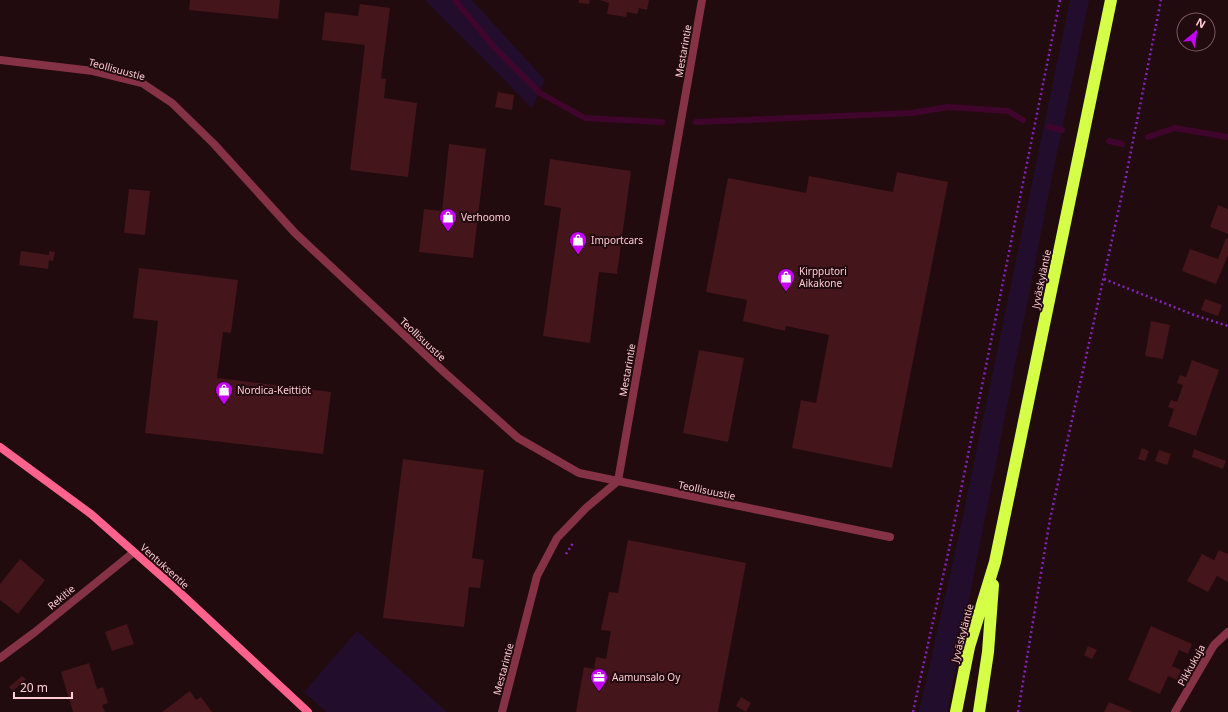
<svg xmlns="http://www.w3.org/2000/svg" width="1228" height="712" viewBox="0 0 1228 712" font-family="'Noto Sans',sans-serif">
	<rect width="100%" height="100%" fill="#210b0e"/>
	<!-- green -->
	<path fill="#220e2c" d="M 425,0 L 472,0 L 545,80 L 532,108 Z
		M 1070,0 L 1089,0 L 1052,177 L 947,712 L 919,712 L 960,530 Z
		M 357,631 L 447,712 L 326,712 L 304,692 Z"/>
	<g fill="none" stroke-linecap="round" stroke-linejoin="round">
		<!-- stream -->
		<path stroke="#40052c" stroke-width="6" d="M 455,0 L 494,47 L 540,93 L 585,118 L 662,122
			M 696,122 L 912,113 L 948,107 L 1008,111 L 1023,120
			M 1049,127 L 1062,130
			M 1148,137 L 1175,128 L 1228,137
			M 1109,141 L 1122,144"/>
	</g>
	<!-- building -->
	<path fill="#44151a" d="M 190,0 L 280,0 L 278,19 L 189,10 Z
		M 579,0 L 590,0 L 589,4 L 578,3 Z
		M 600,0 L 649,0 L 647,10 L 639,8 L 637,14 L 627,12 L 626,17 L 607,14 L 609,3 Z
		M 360,4 L 390,8 L 381,78 L 386,79 L 384,98 L 417,103 L 408,177 L 350,170 L 365,45 L 322,40 L 325,12 L 358,16 Z
		M 498,92 L 514,95 L 512,110 L 495,107 Z
		M 449,144 L 486,149 L 473,258 L 419,252 L 424,209 L 442,211 Z
		M 550,159 L 631,171 L 617,274 L 599,272 L 590,343 L 543,336 L 561,208 L 544,205 Z
		M 897,172 L 948,182 L 892,468 L 792,448 L 801,400 L 816,403 L 829,335 L 786,326 L 785,331 L 743,321 L 747,300 L 706,292 L 728,178 L 806,193 L 809,176 L 893,192 Z
		M 129,189 L 150,191 L 145,235 L 124,233 Z
		M 1218,205 L 1228,209 L 1228,234 L 1210,227 Z
		M 1226,238 L 1228,239 L 1228,255 L 1216,284 L 1182,271 L 1190,249 L 1218,259 Z
		M 21,251 L 49,255 L 49,251 L 55,252 L 53,261 L 49,260 L 48,269 L 19,265 Z
		M 139,268 L 238,280 L 231,333 L 223,332 L 217,378 L 331,392 L 323,454 L 145,433 L 158,321 L 133,318 Z
		M 1205,299 L 1222,305 L 1218,316 L 1201,310 Z
		M 1151,321 L 1170,325 L 1163,359 L 1145,356 Z
		M 699,350 L 744,358 L 728,442 L 683,433 Z
		M 1192,360 L 1219,370 L 1196,436 L 1168,426 L 1174,409 L 1168,407 L 1171,400 L 1177,402 L 1183,385 L 1177,383 L 1180,375 L 1186,377 Z
		M 1142,448 L 1149,451 L 1145,461 L 1138,459 Z
		M 1194,449 L 1226,461 L 1223,469 L 1192,457 Z
		M 1159,450 L 1171,454 L 1167,465 L 1155,461 Z
		M 403,459 L 484,470 L 472,558 L 484,560 L 480,588 L 469,587 L 464,627 L 383,618 Z
		M 628,540 L 746,563 L 718,712 L 576,712 L 584,667 L 594,669 L 596,657 L 606,659 L 611,631 L 601,630 L 609,592 L 618,593 Z
		M 1219,550 L 1228,554 L 1228,582 L 1217,576 L 1208,592 L 1187,581 L 1202,554 L 1214,560 Z
		M 20,559 L 45,580 L 18,614 L 0,600 L 0,584 Z
		M 127,624 L 134,644 L 112,651 L 105,632 Z
		M 1151,626 L 1192,644 L 1188,654 L 1179,650 L 1172,666 L 1181,670 L 1177,680 L 1168,676 L 1160,694 L 1128,680 Z
		M 1088,646 L 1097,650 L 1092,659 L 1084,655 Z
		M 89,663 L 97,689 L 103,687 L 108,703 L 102,705 L 105,712 L 73,712 L 61,672 Z
		M 22,676 L 26,679 L 13,691 L 9,687 Z
		M 190,691 L 196,700 L 201,697 L 212,712 L 162,712 Z
		M 741,697 L 751,703 L 746,712 L 736,706 Z
		M 1109,702 L 1133,712 L 1104,712 Z"/>
	<g fill="none" stroke-linecap="round" stroke-linejoin="round">
		<!-- path -->
		<path stroke="#8623bb" stroke-width="2.5" stroke-dasharray="2 3" stroke-linecap="butt" d="M 1104,279 L 1194,315 L 1228,326
			M 566,554 L 573,543
			M 913,712 L 949,549 L 1060,0
			M 1018,712 L 1050,519 L 1125,181 L 1161,0"/>
		<!-- street -->
		<path stroke="#853247" stroke-width="8" d="M 0,60 L 93,71 L 142,83 L 172,103 L 214,144 L 295,233 L 444,372 L 518,438 L 579,473 L 890,537
			M 0,658 L 35,632 L 134,552
			M 502,712 L 537,576 L 557,538 L 586,508 L 618,481 L 702,0
			M 1175,712 L 1214,645 L 1228,632"/>
		<!-- secondary -->
		<path stroke="#ff628c" stroke-width="8" d="M 0,447 L 91,514 L 176,589 L 308,712"/>
		<!-- highway -->
		<path stroke="#d5ff46" stroke-width="12" d="M 956,712 L 969,647 L 995,562 L 1111,0
			M 979,712 L 988,652 L 993,585"/>
	</g>
	<!-- icons -->
	<defs>
		<g id="shop-pin" transform="scale(0.9)"><path d="M0 17L-7.5 6A9.5 9.5 0 1 1 7.5 6Z" fill="#c700f6" stroke="#210b0e"/><path d="M-5-2.5h2.3a2.7 3.5 0 0 1 5.4 0H5L5.5 6h-11ZM-1.5-2.5h3a1.5 2.3 0 0 0-3 0Z" fill="#fff"/></g>
		<g id="office-pin" transform="scale(0.9)"><path d="M0 17L-7.5 6A9.5 9.5 0 1 1 7.5 6Z" fill="#c700f6" stroke="#210b0e"/><path d="M-6-3h4V-5.5h4V-3h4V5H-6ZM-1-4.5V-3h2v-1.5ZM-6 0V1H6V0Z" fill="#fff"/></g>
	</defs>
	<g fill-rule="evenodd">
		<use href="#shop-pin" x="448" y="217"/>
		<use href="#shop-pin" x="578" y="240"/>
		<use href="#shop-pin" x="786" y="277"/>
		<use href="#shop-pin" x="224" y="390"/>
		<use href="#office-pin" x="599" y="677"/>
	</g>
	<g text-anchor="middle" stroke-width="4" stroke-linejoin="round" paint-order="stroke">
		<!-- street labels -->
		<g font-size="10" fill="#ffcbd4" stroke="#210b0e">
			<text transform="translate(683 51) rotate(-80)" y="4">Mestarintie</text>
			<text transform="translate(117 69) rotate(15)" y="4">Teollisuustie</text>
			<text transform="translate(1041 279) rotate(-78)" y="4">Jyväskyläntie</text>
			<text transform="translate(423 339) rotate(43)" y="4">Teollisuustie</text>
			<text transform="translate(627 370) rotate(-80)" y="4">Mestarintie</text>
			<text transform="translate(707 490) rotate(12)" y="4">Teollisuustie</text>
			<text transform="translate(165 566) rotate(42)" y="4">Ventuksentie</text>
			<text transform="translate(61 597) rotate(-40)" y="4">Rekitie</text>
			<text transform="translate(962 633) rotate(-75)" y="4">Jyväskyläntie</text>
			<text transform="translate(1191 665) rotate(-61)" y="4">Pikkukuja</text>
			<text transform="translate(503 669) rotate(-75)" y="4">Mestarintie</text>
		</g>
		<!-- poi labels -->
		<g font-size="10" fill="#ffcbd4" stroke="#210b0e" text-anchor="start">
			<text x="461" y="221">Verhoomo</text>
			<text x="591" y="244">Importcars</text>
			<text x="799" y="275">Kirpputori<tspan x="799" dy="12">Aikakone</tspan></text>
			<text x="237" y="394">Nordica-Keittiöt</text>
			<text x="612" y="681">Aamunsalo Oy</text>
		</g>
	</g>
	<!-- north arrow -->
	<g transform="translate(1196 32) rotate(29)"><circle r="19" fill="#210b0e" stroke="#7a585d"/>
	<path d="M0-3L7 15L0 10L-7 15Z" fill="#c700f6"/>
	<text y="-6" font-size="11" font-weight="bold" text-anchor="middle" fill="#ffcbd4">N</text>
	</g>
	<!-- scale -->
	<path d="M14 692v6h58v-6" fill="none" stroke="#ffcbd4" stroke-width="2"/>
	<text x="20" y="692" font-size="12" fill="#ffcbd4" stroke="#210b0e" stroke-width="3" paint-order="stroke">20 m</text>
</svg>
